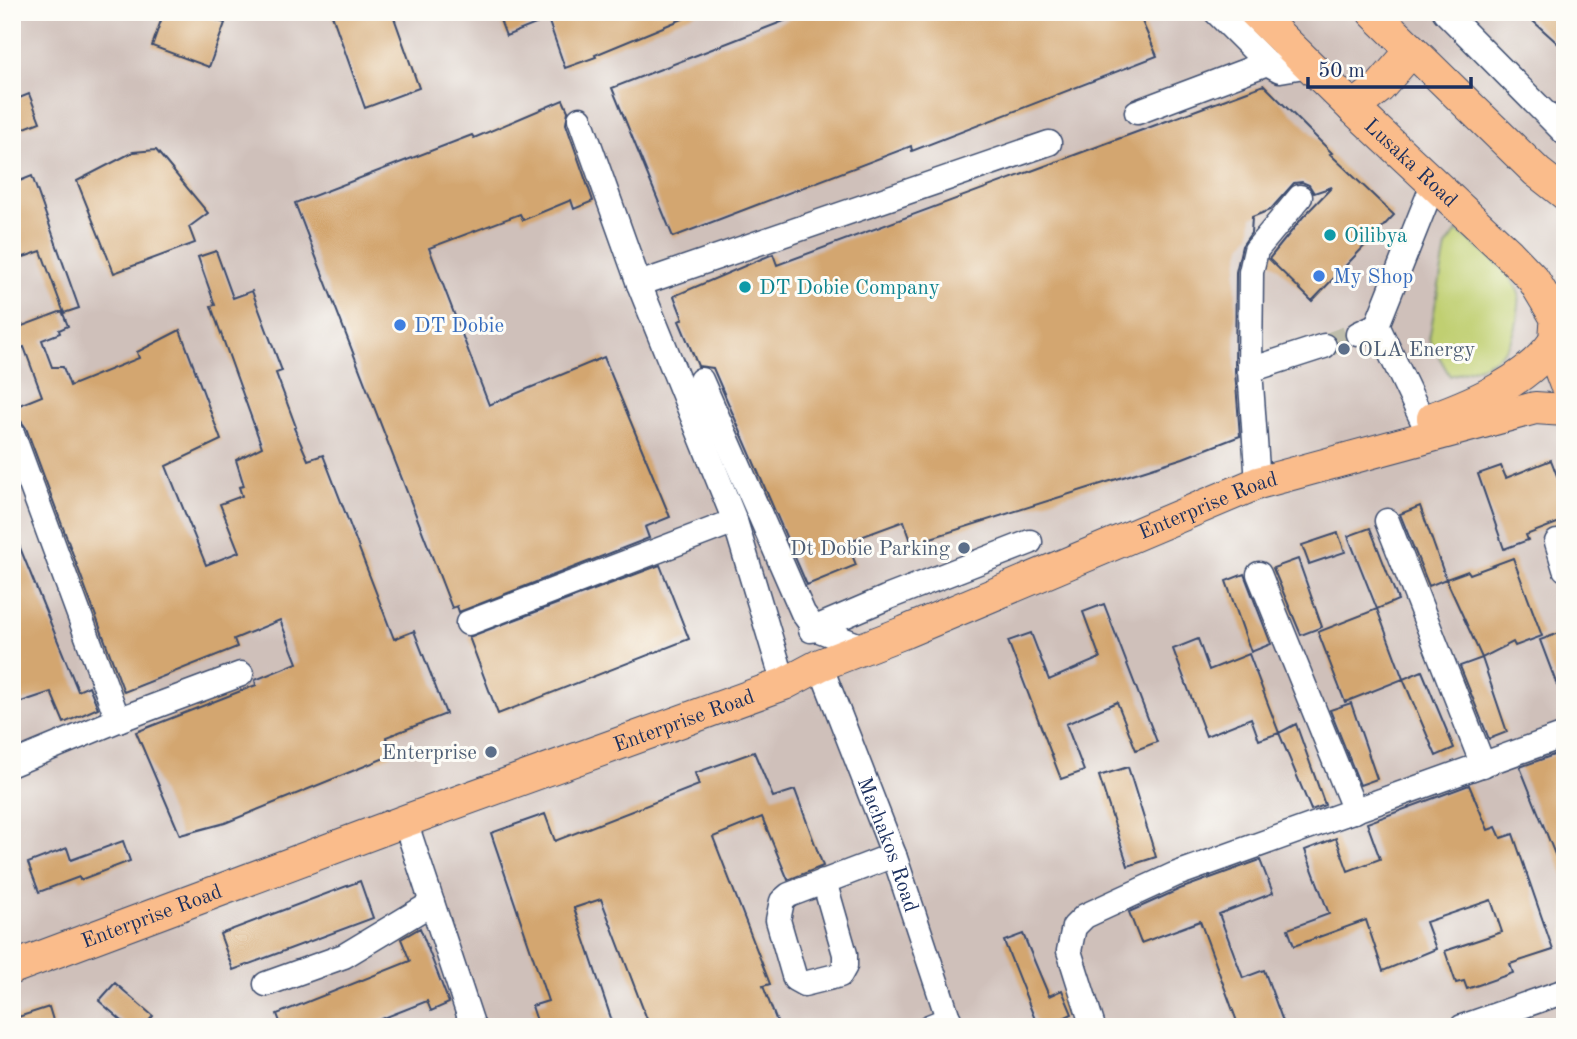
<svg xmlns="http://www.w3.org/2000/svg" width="1577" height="1039" viewBox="0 0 1577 1039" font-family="'Old Standard TT',serif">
	<rect width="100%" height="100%" fill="#fdfcf7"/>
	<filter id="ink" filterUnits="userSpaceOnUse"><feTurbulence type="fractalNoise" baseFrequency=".0143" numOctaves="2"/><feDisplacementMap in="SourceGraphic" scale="14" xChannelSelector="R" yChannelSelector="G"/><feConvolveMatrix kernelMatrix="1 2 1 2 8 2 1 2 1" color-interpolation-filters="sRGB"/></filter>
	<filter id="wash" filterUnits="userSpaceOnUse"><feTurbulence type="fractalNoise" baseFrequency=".00686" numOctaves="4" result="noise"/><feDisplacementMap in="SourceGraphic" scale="28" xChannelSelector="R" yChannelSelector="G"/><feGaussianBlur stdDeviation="1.57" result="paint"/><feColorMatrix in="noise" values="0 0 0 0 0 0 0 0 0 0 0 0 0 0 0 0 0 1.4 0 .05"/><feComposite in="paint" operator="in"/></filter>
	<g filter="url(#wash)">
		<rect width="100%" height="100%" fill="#e7e1be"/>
		<!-- industrial -->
		<path fill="#cfc0ba" d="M 12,12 L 1565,12 L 1565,1027 L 12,1027 Z"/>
		<!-- green -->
		<path fill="#c0cf71" stroke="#6e7f68" stroke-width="2" d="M 1457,231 C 1477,248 1508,266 1518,291 C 1521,297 1519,306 1518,312 C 1515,358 1489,364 1450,376 L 1429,339 L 1446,247 Z"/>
		<g id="blocks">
			<!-- building -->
			<path fill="#d3a670" d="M 164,12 L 194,12 L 225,23 L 209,67 L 152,46 Z
				M 331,12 L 392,12 L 419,88 L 365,108 Z
				M 497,12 L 697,12 L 697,13 L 595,55 L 596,57 L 565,68 L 548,19 L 506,36 Z
				M 807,12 L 1138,12 L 1157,56 L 912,151 L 911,146 L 673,237 L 612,88 Z
				M 1523,12 L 1565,12 L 1565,50 Z
				M 1264,85 L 1332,153 L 1330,154 L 1394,215 L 1312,301 L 1269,259 L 1303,217 L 1332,187 L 1314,193 L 1309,185 L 1302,182 L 1294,183 L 1270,210 L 1252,217 L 1251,233 L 1242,246 L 1236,272 L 1235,371 L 1240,436 L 1183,458 L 912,544 L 904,521 L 847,542 L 856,565 L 807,585 L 713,368 L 698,366 L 679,321 L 683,319 L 674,296 L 773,254 L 777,265 Z
				M 29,94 L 40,122 L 12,133 L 12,101 Z
				M 563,100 L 568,111 L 566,124 L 593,201 L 574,209 L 571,200 L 523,220 L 520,214 L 429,248 L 489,405 L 604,357 L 670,517 L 645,527 L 649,538 L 459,612 L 457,606 L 452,608 L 295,203 L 472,135 L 474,138 Z
				M 156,150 L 208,213 L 189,227 L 195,243 L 114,273 L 77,181 L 133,152 Z
				M 32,176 L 79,308 L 64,313 L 41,251 L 12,261 L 12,184 Z
				M 216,251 L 233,298 L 252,291 L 282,371 L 276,373 L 296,427 L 294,428 L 308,460 L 323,455 L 394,639 L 414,631 L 446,714 L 386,737 L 392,755 L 225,823 L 180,835 L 136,732 L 256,685 L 255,680 L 297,663 L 280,620 L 234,639 L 237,647 L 124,692 L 26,428 L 21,421 L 12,418 L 12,408 L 42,396 L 24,347 L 21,348 L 14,329 L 62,311 L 68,326 L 59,330 L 60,333 L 42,340 L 52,367 L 63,367 L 70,386 L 139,358 L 137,352 L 180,330 L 221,440 L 166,466 L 206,565 L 239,552 L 220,504 L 242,496 L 239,487 L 244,486 L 236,460 L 262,447 L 211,306 L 215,305 L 198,257 Z
				M 1551,460 L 1565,497 L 1565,520 L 1526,535 L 1528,540 L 1504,549 L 1478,474 L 1501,466 L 1506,478 Z
				M 1420,506 L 1446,579 L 1429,586 L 1400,514 Z
				M 12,528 L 78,691 L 89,686 L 98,708 L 64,723 L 51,692 L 12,705 Z
				M 1370,528 L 1398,600 L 1377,609 L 1348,536 Z
				M 1338,533 L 1345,552 L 1309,564 L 1302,545 Z
				M 1513,558 L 1542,636 L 1515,646 L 1513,642 L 1482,658 L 1446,579 L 1468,571 L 1470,574 Z
				M 1298,559 L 1322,627 L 1301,635 L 1273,568 Z
				M 660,565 L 689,639 L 498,714 L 469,637 Z
				M 1244,574 L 1271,644 L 1251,652 L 1226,581 Z
				M 1104,604 L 1157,742 L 1136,750 L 1117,702 L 1066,724 L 1084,771 L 1061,779 L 1008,641 L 1031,633 L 1049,680 L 1100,658 L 1083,612 Z
				M 1377,609 L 1403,679 L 1345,702 L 1318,632 Z
				M 1565,631 L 1565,701 L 1563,701 L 1540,640 Z
				M 1198,639 L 1209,670 L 1249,654 L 1279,733 L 1259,740 L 1251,718 L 1206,736 L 1173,649 Z
				M 1482,658 L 1507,732 L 1489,739 L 1460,666 Z
				M 1422,671 L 1454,748 L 1436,756 L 1403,679 Z
				M 1351,703 L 1377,779 L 1360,785 L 1330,710 Z
				M 1296,724 L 1325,805 L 1311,810 L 1279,733 Z
				M 1565,751 L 1565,877 L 1564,877 L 1520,767 Z
				M 754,752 L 773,797 L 795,790 L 823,866 L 788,880 L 762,817 L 713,837 L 770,984 L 763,986 L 779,1027 L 650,1027 L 601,899 L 574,908 L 614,1027 L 539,1027 L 532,1006 L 548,1001 L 491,833 L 545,814 L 555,841 L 699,785 L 695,773 Z
				M 1128,767 L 1156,857 L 1128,866 L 1099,776 Z
				M 1469,785 L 1488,830 L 1496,827 L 1501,838 L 1513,834 L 1553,950 L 1510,964 L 1513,973 L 1467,989 L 1464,981 L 1456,983 L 1445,951 L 1502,932 L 1491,900 L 1426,922 L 1436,949 L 1383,971 L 1366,920 L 1294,946 L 1288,929 L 1329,914 L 1305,850 L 1336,838 L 1348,871 L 1380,859 L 1367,823 Z
				M 123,841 L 130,861 L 80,880 L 79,877 L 39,892 L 28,863 L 67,848 L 71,860 Z
				M 1260,860 L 1273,893 L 1219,914 L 1243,978 L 1264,970 L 1285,1027 L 1239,1027 L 1200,921 L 1141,943 L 1129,912 L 1180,889 Z
				M 360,881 L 373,918 L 233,970 L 220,934 Z
				M 420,928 L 449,1003 L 431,1011 L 427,1001 L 361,1027 L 282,1027 L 277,1014 L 410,961 L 401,939 Z
				M 1023,934 L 1049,996 L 1062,990 L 1072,1014 L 1061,1019 L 1064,1027 L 1038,1027 L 1004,941 Z
				M 115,983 L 153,1016 L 144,1027 L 129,1027 L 99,1001 Z
				M 49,1007 L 55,1027 L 12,1027 L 12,1019 Z"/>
		</g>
	</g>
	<g filter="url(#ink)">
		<use href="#blocks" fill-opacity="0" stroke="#3a4a6c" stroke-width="2"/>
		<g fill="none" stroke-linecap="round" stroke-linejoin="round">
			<!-- minor-tunnel -->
			<path stroke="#bebdab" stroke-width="24" stroke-dasharray="24 12" stroke-linecap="butt" d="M 1324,346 L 1358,334"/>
			<!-- minor casing -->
			<g stroke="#3a4a6c" stroke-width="27">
				<g id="minor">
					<path d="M 1216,12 L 1267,63 L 1280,70 L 1310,65"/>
					<path d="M 1445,12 L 1565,133"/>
					<path d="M 1137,112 L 1267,63"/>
					<path d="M 580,119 L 639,284 L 735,521 L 784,684"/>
					<path d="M 639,284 L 1049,143"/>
					<path d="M 1358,334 L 1377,325"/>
					<path d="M 1250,370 L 1324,346"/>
					<path d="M 701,380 L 803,613 L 814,628 L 865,648"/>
					<path d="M 12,433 L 118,720"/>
					<path d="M 1430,436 L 1377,325 L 1434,182"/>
					<path d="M 1258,483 L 1250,370 L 1251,272 L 1256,250 L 1300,197"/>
					<path d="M 1387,521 L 1483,765"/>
					<path d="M 1557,542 L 1565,569"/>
					<path d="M 1259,574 L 1355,811"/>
					<path d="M 468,623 L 735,521"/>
					<path d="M 811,630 L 886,598 L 1030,542"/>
					<path id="s1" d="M 820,665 L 894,855 L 951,1027"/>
					<path d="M 12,764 L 118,720 L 241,674"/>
					<path d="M 405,821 L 473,1027"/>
					<path d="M 824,881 L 845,954 L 845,966 L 840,975 L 804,984 L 795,979 L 778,920 L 782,901 L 789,895 L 894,855"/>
					<path d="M 266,984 L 344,956 L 432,903"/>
					<path d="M 929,1027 L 949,1019"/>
					<path d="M 1093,1027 L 1069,951 L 1074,927 L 1085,916 L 1174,875 L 1565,735"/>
					<path d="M 1462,1027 L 1565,991"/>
				</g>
			</g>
			<!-- major casing -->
			<g stroke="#3a4a6c" stroke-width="34">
				<g id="major">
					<path id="s2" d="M 1255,12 L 1353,108 L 1509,254 L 1533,279 L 1557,319"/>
					<path d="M 1373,12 L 1537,172 L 1565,194"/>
					<path d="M 1353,108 L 1380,87 L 1412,50"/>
					<path d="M 1556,326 C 1554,346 1557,364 1565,383"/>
					<path d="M 1433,418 C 1476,402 1527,381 1555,341"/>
					<path id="s3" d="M 12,968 L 405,821 L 784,684 L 820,665 L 905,632 L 1258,483 L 1535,408 L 1565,410"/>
				</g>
			</g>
			<!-- minor -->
			<use href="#minor" stroke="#fff" stroke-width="24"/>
			<!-- major -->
			<use href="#major" stroke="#fabc8b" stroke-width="32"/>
		</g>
	</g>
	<!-- markers -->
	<g fill="#0f9aa8" stroke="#fdfcf7" stroke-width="2.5">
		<circle cx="1330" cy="235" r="7"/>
		<circle cx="745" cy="287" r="7"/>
	</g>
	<g fill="#3f7fe0" stroke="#fdfcf7" stroke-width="2.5">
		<circle cx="1319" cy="276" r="7"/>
		<circle cx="400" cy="325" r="7"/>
	</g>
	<g fill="#5c6f8a" stroke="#fdfcf7" stroke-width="2.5">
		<circle cx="1344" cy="349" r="7"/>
		<circle cx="964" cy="548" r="7"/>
		<circle cx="491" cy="752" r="7"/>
	</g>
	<g text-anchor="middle" stroke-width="6" stroke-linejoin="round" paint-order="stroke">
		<!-- street labels -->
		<g font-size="21" fill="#1b2f5e" stroke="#fdfcf7">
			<text dy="7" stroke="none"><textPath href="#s2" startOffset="217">Lusaka Road</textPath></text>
			<text dy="7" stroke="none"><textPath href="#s3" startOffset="1283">Enterprise Road</textPath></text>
			<text dy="7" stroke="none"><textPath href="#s3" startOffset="716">Enterprise Road</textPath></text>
			<text dy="7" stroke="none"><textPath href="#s1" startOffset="192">Machakos Road</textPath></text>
			<text dy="7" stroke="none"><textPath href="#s3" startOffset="149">Enterprise Road</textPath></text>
		</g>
		<!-- culture labels -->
		<g font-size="21" fill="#0d838f" stroke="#fdfcf7" text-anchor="start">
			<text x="1344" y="242">Oilibya</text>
			<text x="759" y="294">DT Dobie Company</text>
		</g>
		<!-- shop labels -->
		<g font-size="21" fill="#366cbe" stroke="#fdfcf7" text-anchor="start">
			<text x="1333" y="283">My Shop</text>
			<text x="414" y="332">DT Dobie</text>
		</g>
		<!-- service labels -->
		<g font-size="21" fill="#4e5e75" stroke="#fdfcf7" text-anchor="end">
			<text x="1358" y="356" text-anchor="start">OLA Energy</text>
			<text x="950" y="555">Dt Dobie Parking</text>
			<text x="477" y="759">Enterprise</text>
		</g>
	</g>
	<!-- margin -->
	<rect width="1577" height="1039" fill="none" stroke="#fdfcf7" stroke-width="42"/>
	<!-- scale -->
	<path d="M1308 77v10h163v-10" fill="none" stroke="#1b2f5e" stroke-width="3.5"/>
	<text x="1318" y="77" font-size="21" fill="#1b2f5e" stroke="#fdfcf7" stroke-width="5" paint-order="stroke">50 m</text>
</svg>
